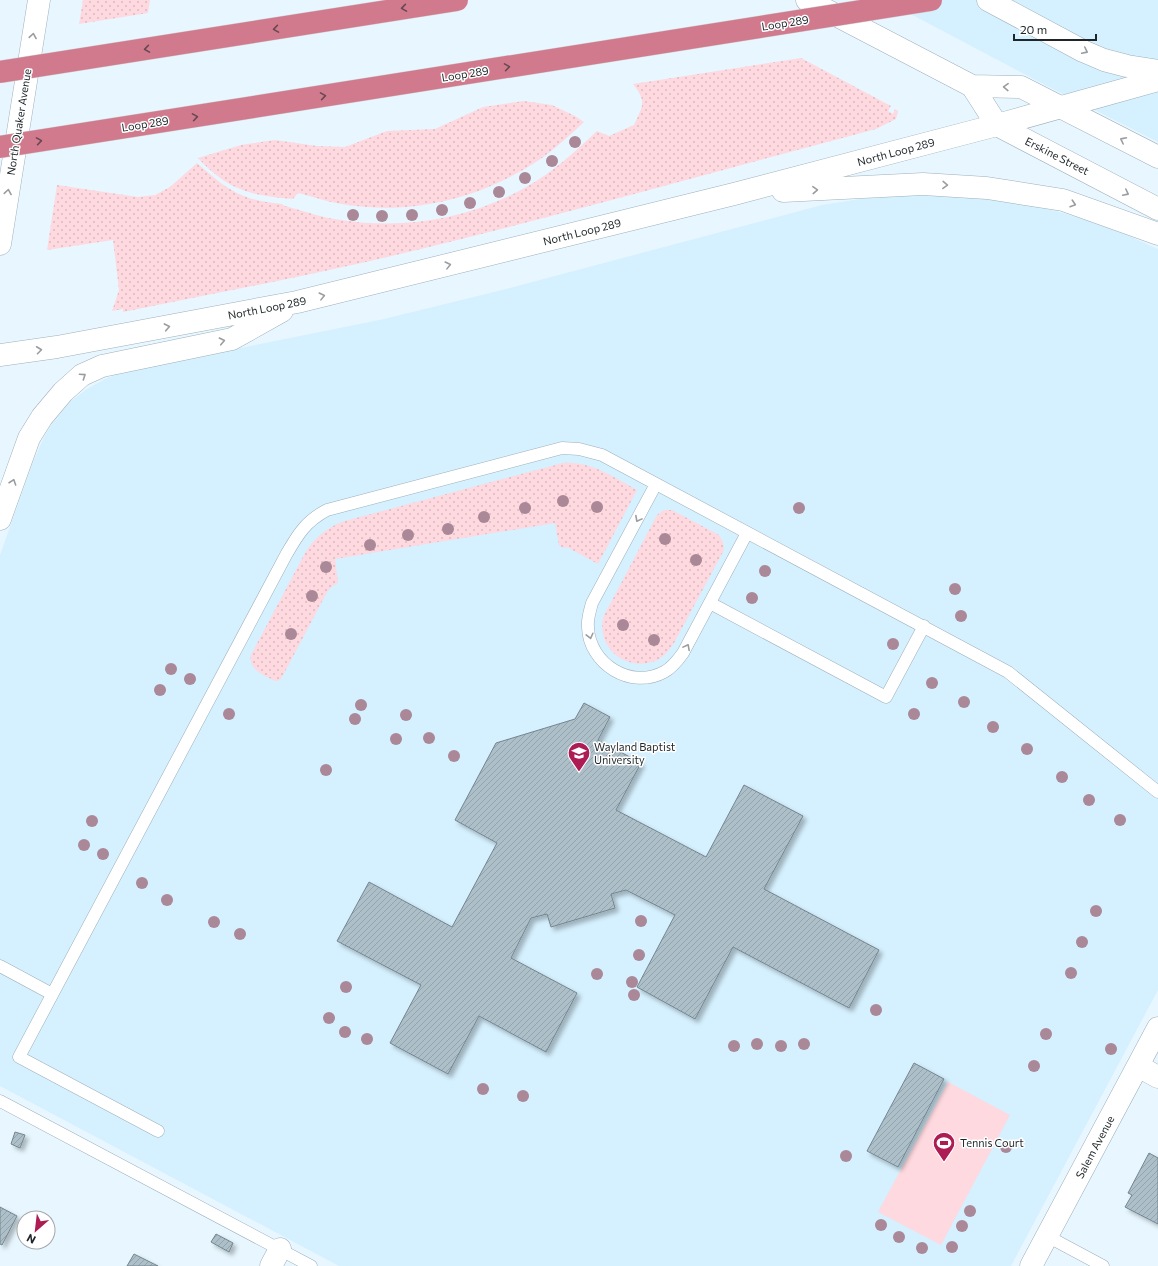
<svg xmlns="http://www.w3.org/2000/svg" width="1158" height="1266" viewBox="0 0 1158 1266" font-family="Commissioner,sans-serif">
	<defs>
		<pattern id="grass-dots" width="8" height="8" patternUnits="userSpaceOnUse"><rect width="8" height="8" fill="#fed9df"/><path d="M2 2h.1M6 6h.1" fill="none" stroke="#d9babf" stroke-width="1.8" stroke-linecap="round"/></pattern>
		<pattern id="building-hatch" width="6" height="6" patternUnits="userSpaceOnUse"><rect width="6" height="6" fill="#adbfc9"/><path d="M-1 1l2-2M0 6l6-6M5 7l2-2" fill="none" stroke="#94a4ad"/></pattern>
		<filter id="shadow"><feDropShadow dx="3.5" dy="3.5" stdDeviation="2" flood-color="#0004"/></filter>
	</defs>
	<rect width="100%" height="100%" fill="#e8f7ff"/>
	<!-- built -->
	<path fill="#d5f0fe" d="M 884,0 L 1158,0 L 1158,142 L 1045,85 Z
		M 955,194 L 1016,202 L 1056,211 L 1090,221 L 1129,236 L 1158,249 L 1158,990 L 1011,1266 L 339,1266 L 0,1086 L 0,555 L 33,462 L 44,437 L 51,425 L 71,401 L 87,389 L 105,379 L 122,372 L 384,319 L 502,290 L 822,205 L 860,199 L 909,195 Z"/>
	<!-- grass -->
	<path fill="url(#grass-dots)" d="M 83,0 L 150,0 L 148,13 L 79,24 Z
		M 801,58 L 891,106 L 888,111 L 893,114 L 895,109 L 898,111 L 896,119 L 876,129 C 725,169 573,212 421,249 C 322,273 223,292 123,312 L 123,309 L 112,311 L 119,290 L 113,240 L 47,250 L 57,185 L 138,197 L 155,195 L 170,187 L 197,163 C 228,190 240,200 282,204 L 285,206 C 304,211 323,218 341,220 C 404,230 471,219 526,187 C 553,172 575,152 597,131 L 609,136 L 634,125 C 643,105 647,102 633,84 Z
		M 524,101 L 552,105 L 575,116 L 584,122 C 570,135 555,149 539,160 C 483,197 416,215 348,205 C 331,203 314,197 298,193 L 293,199 C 250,195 229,191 198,158 L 241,145 L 275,140 L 317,146 L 345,147 L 387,131 L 435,129 L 483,107 Z
		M 563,463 C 591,461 613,477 637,490 L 598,564 L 567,547 L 563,548 L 559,545 L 555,523 L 335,559 L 338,583 L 331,587 L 326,594 L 281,679 L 277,681 L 275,681 C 264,675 248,670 251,655 L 305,553 C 314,538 326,529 341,522 Z
		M 664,510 L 672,510 L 719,535 L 723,542 L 724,550 L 674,643 C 669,650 664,657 657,660 C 629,673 597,650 603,619 C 604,615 606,611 608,608 L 657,515 Z"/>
	<!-- pitch -->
	<path fill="#fed9df" d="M 948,1082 L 1010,1115 L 941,1245 L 878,1212 Z"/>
	<!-- building -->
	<path fill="url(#building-hatch)" stroke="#74858e" filter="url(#shadow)" d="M 584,703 L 610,717 L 598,740 L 641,763 L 616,810 L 706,857 L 744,785 L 803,816 L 764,889 L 879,950 L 849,1008 L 733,947 L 695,1019 L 637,987 L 675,915 L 626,890 L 611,894 L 615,908 L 551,927 L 547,914 L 531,918 L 511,958 L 577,993 L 546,1052 L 479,1016 L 448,1074 L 390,1043 L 421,985 L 337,941 L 369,882 L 452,927 L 497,843 L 455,820 L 496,743 L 575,719 Z
		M 914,1063 L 944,1079 L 898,1167 L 867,1151 Z
		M 15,1132 L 25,1135 L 20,1148 L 11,1144 Z
		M 1149,1153 L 1158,1158 L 1158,1224 L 1125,1207 L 1132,1195 L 1128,1193 Z
		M 0,1207 L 17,1216 L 2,1245 L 0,1244 Z
		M 216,1234 L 233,1243 L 229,1252 L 211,1242 Z
		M 134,1254 L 158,1266 L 127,1266 Z"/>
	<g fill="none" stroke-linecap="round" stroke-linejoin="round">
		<!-- service casing -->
		<g stroke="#9eb0ba" stroke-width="13">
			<path id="service" d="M 656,484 L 592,603 C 590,611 587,619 588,627 C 589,664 631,690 664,672 C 672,668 678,660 683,653 L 747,533
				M 710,603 L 886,697 L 924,626
				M 0,966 L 52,994
				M 0,1101 L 311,1266
				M 158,1131 L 19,1057 L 286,555 C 298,534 306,521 327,510 L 562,448 L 579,449 L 602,455 L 1008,672 L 1158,792
				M 1047,1236 L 1103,1266"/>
		</g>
		<!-- minor casing -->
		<g stroke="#9eb0ba" stroke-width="23">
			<path id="minor" d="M 1138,1066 L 1158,1077
				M 271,1266 L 280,1249
				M 1031,1266 L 1158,1028"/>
		</g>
		<!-- secondary casing -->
		<g stroke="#9eb0ba" stroke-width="23">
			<path id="secondary" d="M 807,0 L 972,86 L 1021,87 L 1158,157
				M 988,0 L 1083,51 L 1104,60 L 1127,66 L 1158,71
				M 972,86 L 997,125 L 1158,209
				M 783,191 L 923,184 L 987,188 L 1063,200 L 1158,234
				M 0,244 L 39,0
				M 0,355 L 57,347 L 297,302 L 734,194 L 997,125 L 1158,80
				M 0,519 L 29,438 L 42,417 L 63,392 L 82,375 L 102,366 L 232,339 L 282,311"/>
		</g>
		<!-- service -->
		<use href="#service" stroke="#fff" stroke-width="12"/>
		<!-- minor -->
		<use href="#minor" stroke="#fff" stroke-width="22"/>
		<!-- secondary -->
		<use href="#secondary" stroke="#fff" stroke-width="22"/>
		<!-- motorway-bridge casing -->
		<g stroke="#d2d4d4" stroke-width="23" stroke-linecap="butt">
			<path id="motorway-bridge" d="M 0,72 L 457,0
				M 0,147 L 931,0"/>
		</g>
		<!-- motorway-bridge -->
		<use href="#motorway-bridge" stroke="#d17a8e" stroke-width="22"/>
	</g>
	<!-- trees -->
	<g fill="#aa8897">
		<circle cx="575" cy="142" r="6"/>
		<circle cx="552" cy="161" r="6"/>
		<circle cx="525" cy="178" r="6"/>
		<circle cx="499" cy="192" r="6"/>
		<circle cx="470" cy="203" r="6"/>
		<circle cx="442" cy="210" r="6"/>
		<circle cx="353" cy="215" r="6"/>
		<circle cx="412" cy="215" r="6"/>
		<circle cx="382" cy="216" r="6"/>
		<circle cx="563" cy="501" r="6"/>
		<circle cx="597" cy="507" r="6"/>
		<circle cx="525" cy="508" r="6"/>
		<circle cx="799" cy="508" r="6"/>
		<circle cx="484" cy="517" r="6"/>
		<circle cx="448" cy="529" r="6"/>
		<circle cx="408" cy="535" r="6"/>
		<circle cx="665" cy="539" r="6"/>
		<circle cx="370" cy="545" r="6"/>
		<circle cx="696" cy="560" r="6"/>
		<circle cx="326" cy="567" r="6"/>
		<circle cx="765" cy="571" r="6"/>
		<circle cx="955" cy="589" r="6"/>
		<circle cx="312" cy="596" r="6"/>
		<circle cx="752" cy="598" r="6"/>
		<circle cx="961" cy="616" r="6"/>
		<circle cx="623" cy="625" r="6"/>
		<circle cx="291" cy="634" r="6"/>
		<circle cx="654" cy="640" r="6"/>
		<circle cx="893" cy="644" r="6"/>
		<circle cx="171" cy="669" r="6"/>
		<circle cx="190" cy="679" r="6"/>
		<circle cx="932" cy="683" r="6"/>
		<circle cx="160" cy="690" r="6"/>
		<circle cx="964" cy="702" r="6"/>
		<circle cx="361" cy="705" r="6"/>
		<circle cx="229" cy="714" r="6"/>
		<circle cx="914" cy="714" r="6"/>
		<circle cx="406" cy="715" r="6"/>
		<circle cx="355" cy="719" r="6"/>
		<circle cx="993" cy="727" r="6"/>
		<circle cx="429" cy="738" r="6"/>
		<circle cx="396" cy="739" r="6"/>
		<circle cx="1027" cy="749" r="6"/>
		<circle cx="454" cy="756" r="6"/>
		<circle cx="326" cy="770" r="6"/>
		<circle cx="1062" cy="777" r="6"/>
		<circle cx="1089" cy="800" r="6"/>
		<circle cx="1120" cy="820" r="6"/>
		<circle cx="92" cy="821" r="6"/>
		<circle cx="84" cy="845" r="6"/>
		<circle cx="103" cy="854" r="6"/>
		<circle cx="142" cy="883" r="6"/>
		<circle cx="167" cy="900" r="6"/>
		<circle cx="1096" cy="911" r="6"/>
		<circle cx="641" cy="921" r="6"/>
		<circle cx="214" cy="922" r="6"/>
		<circle cx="240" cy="934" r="6"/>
		<circle cx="1082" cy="942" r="6"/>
		<circle cx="639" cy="955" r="6"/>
		<circle cx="1071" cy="973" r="6"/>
		<circle cx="597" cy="974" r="6"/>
		<circle cx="632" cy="982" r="6"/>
		<circle cx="346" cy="987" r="6"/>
		<circle cx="634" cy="995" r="6"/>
		<circle cx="876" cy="1010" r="6"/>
		<circle cx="329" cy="1018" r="6"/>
		<circle cx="345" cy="1032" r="6"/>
		<circle cx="1046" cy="1034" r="6"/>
		<circle cx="367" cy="1039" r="6"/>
		<circle cx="757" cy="1044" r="6"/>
		<circle cx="804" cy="1044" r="6"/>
		<circle cx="734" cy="1046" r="6"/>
		<circle cx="781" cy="1046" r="6"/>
		<circle cx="1111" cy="1049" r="6"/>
		<circle cx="1034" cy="1066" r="6"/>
		<circle cx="483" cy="1089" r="6"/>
		<circle cx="523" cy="1096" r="6"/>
		<circle cx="1006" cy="1147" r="6"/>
		<circle cx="846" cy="1156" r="6"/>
		<circle cx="970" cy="1211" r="6"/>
		<circle cx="881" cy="1225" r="6"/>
		<circle cx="962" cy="1226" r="6"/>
		<circle cx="899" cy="1237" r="6"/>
		<circle cx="952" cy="1247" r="6"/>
		<circle cx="922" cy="1248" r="6"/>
	</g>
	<!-- one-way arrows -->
	<defs><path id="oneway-chevron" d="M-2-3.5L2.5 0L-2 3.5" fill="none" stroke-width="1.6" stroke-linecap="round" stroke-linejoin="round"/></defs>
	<g stroke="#664851">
		<use href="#oneway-chevron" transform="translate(404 8) rotate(171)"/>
		<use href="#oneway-chevron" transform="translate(276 29) rotate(171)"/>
		<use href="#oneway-chevron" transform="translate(147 49) rotate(171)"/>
		<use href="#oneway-chevron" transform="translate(507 67) rotate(-9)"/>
		<use href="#oneway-chevron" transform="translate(323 96) rotate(-9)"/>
		<use href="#oneway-chevron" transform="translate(195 117) rotate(-9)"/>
		<use href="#oneway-chevron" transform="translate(39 141) rotate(-9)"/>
	</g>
	<g stroke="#9a9d9f">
		<use href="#oneway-chevron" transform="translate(33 36) rotate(-81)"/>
		<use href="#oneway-chevron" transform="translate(1085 51) rotate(26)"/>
		<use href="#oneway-chevron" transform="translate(1006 87) rotate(-178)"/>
		<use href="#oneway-chevron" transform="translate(1123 140) rotate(-153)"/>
		<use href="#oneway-chevron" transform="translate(945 185) rotate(2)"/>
		<use href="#oneway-chevron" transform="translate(815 190) rotate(-3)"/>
		<use href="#oneway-chevron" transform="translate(8 192) rotate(-81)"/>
		<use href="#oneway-chevron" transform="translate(1126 193) rotate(27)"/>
		<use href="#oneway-chevron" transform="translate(1073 204) rotate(18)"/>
		<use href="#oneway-chevron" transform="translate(448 265) rotate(-14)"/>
		<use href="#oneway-chevron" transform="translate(322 296) rotate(-14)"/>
		<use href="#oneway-chevron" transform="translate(167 327) rotate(-11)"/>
		<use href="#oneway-chevron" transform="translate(222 341) rotate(-12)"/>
		<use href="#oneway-chevron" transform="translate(39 350) rotate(-7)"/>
		<use href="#oneway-chevron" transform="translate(83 376) rotate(-34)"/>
		<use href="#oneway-chevron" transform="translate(13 482) rotate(-71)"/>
		<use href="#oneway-chevron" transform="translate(638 519) rotate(118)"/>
		<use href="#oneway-chevron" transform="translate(590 636) rotate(76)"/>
		<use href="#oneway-chevron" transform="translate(687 647) rotate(-62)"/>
	</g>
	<!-- icons -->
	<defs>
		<g id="university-pin" transform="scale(1.15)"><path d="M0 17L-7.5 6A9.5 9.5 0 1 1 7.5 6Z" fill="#ad1c52" stroke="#fff"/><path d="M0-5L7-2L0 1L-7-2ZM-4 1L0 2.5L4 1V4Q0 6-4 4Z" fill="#fff"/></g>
		<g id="stadium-pin" transform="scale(1.15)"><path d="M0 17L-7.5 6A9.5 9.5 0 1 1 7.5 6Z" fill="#ad1c52" stroke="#fff"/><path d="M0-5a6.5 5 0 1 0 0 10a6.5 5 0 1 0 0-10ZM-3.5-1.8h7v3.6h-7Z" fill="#fff"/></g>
	</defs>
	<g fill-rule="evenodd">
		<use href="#university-pin" x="579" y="753"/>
		<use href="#stadium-pin" x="944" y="1143"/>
	</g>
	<g text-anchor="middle" stroke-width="3" stroke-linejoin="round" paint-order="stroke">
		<!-- street labels -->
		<g font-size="11" fill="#1f2629" stroke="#fff">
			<text transform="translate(785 23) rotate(-9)" y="4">Loop 289</text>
			<text transform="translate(465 74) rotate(-9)" y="4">Loop 289</text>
			<text transform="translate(19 122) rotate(-81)" y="4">North Quaker Avenue</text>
			<text transform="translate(145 124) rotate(-9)" y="4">Loop 289</text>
			<text transform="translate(896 152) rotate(-15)" y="4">North Loop 289</text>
			<text transform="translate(1057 156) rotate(27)" y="4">Erskine Street</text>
			<text transform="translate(582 232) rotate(-14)" y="4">North Loop 289</text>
			<text transform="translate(267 308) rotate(-11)" y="4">North Loop 289</text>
			<text transform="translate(1095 1147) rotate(-62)" y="4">Salem Avenue</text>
		</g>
		<!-- poi labels -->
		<g font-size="11" fill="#1f2629" stroke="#fff" text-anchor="start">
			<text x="594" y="751">Wayland Baptist<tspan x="594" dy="13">University</tspan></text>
			<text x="960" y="1147">Tennis Court</text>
		</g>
	</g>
	<!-- north arrow -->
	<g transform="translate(36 1230) rotate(208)"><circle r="19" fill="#ffffff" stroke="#a5a8a9"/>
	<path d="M0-3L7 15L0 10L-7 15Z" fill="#ad1c52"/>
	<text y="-6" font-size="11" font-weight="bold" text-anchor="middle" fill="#1f2629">N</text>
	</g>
	<!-- scale -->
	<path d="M1014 34v6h82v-6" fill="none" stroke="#1f2629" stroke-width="2"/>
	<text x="1020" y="34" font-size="12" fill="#1f2629" stroke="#ffffff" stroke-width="3" paint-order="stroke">20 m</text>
</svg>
